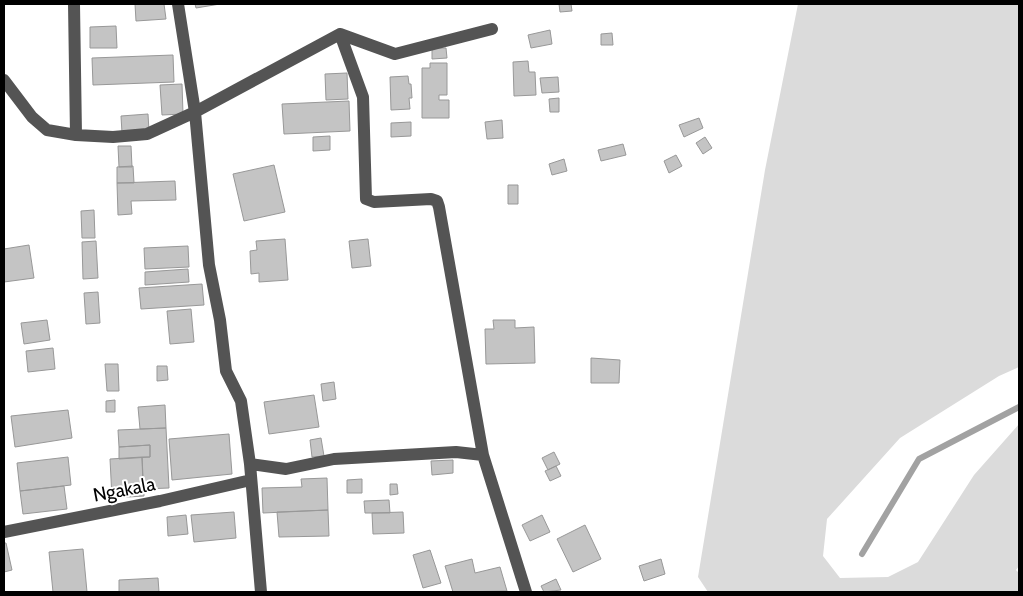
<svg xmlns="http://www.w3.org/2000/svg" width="1023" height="596" viewBox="0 0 1023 596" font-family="Cabin,sans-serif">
	<rect width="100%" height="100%" fill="#fff"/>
	<!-- green -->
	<path fill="#dbdbdb" d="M 798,4 L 1019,4 L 1019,367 L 999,376 L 900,438 L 827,519 L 823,556 L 840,578 L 888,577 L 918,562 L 974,475 L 1019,424 L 1019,566 L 1016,570 L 1019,573 L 1019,592 L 708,592 L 698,577 L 765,170 Z"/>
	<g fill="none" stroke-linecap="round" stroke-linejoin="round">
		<!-- stream -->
		<path stroke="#a2a2a2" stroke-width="6" d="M 862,554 L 919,459 L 1019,407"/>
	</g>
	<!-- building -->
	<path fill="#c4c4c4" stroke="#989898" d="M 135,4 L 164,4 L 166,19 L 136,21 Z
		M 195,4 L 220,4 L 196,8 Z
		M 559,4 L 571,4 L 572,11 L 560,12 Z
		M 116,26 L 117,48 L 90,48 L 90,27 Z
		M 550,30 L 552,44 L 531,48 L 528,35 Z
		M 612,33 L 613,45 L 601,45 L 601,34 Z
		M 432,48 L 446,48 L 447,58 L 432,59 Z
		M 173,55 L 174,82 L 93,85 L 92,58 Z
		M 528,61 L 529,72 L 535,72 L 536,95 L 514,96 L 513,62 Z
		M 430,63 L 447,63 L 447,95 L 439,95 L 439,100 L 449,100 L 449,118 L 422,118 L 422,68 L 430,68 Z
		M 347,73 L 348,99 L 326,100 L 325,74 Z
		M 408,76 L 409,84 L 411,84 L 412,98 L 409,98 L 410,109 L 391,110 L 390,77 Z
		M 558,77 L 559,92 L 542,93 L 540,78 Z
		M 182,84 L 183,114 L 162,115 L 160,85 Z
		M 559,98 L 559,112 L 550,112 L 549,99 Z
		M 349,101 L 350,131 L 284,134 L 282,104 Z
		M 148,114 L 149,131 L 122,133 L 121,116 Z
		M 699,118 L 703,128 L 684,137 L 679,125 Z
		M 502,120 L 503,138 L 487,139 L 485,122 Z
		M 411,122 L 411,136 L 391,137 L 391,123 Z
		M 330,136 L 330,150 L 313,151 L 313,137 Z
		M 705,137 L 712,148 L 703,154 L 696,143 Z
		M 623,144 L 626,155 L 601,161 L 598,150 Z
		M 118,146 L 131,146 L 132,167 L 119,167 Z
		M 676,155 L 682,166 L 669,173 L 664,161 Z
		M 564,159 L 567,171 L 552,175 L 549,164 Z
		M 274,165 L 285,212 L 244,221 L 233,174 Z
		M 133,166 L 134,183 L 117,183 L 117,167 Z
		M 175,181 L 176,200 L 131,201 L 132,214 L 118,215 L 117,183 Z
		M 508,185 L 518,185 L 518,204 L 508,204 Z
		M 94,210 L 95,238 L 82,238 L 81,211 Z
		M 285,239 L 288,280 L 259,282 L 259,273 L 251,274 L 250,251 L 257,250 L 256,241 Z
		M 368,239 L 371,266 L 352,268 L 349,241 Z
		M 96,241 L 98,278 L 83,279 L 82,242 Z
		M 29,245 L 34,278 L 4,282 L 4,249 Z
		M 188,246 L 189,267 L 145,269 L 144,248 Z
		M 188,269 L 189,282 L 145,285 L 145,272 Z
		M 202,284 L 204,305 L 141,309 L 139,288 Z
		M 98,292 L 100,323 L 86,324 L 84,293 Z
		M 191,309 L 194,342 L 170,344 L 167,311 Z
		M 47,320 L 50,340 L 24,344 L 21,323 Z
		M 493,320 L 515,320 L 515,328 L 534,327 L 535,363 L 486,364 L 485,329 L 494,329 Z
		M 53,348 L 55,369 L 28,372 L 26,351 Z
		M 591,358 L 620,360 L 619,383 L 591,383 Z
		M 105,364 L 118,364 L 119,391 L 107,391 Z
		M 157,366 L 167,366 L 168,380 L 157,381 Z
		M 334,382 L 336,399 L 323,401 L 321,384 Z
		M 314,395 L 319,427 L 269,434 L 264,402 Z
		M 115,400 L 115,412 L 106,412 L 106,401 Z
		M 165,405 L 166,428 L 140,429 L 138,407 Z
		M 68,410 L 72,438 L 15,447 L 11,416 Z
		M 166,428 L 169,488 L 143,489 L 142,457 L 150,457 L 150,445 L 119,447 L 118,430 Z
		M 229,434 L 232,474 L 172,480 L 169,439 Z
		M 321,438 L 324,456 L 312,457 L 310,440 Z
		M 150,445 L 150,457 L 119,459 L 119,447 Z
		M 554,452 L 560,464 L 548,470 L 542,458 Z
		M 68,457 L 71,485 L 20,491 L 17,463 Z
		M 142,457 L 144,496 L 112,498 L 110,459 Z
		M 453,460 L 453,473 L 432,475 L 431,461 Z
		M 556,466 L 561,476 L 550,481 L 545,471 Z
		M 327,478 L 328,510 L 263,513 L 262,488 L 302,487 L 301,479 Z
		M 362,479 L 362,493 L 347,493 L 347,480 Z
		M 390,484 L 397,484 L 398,494 L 390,495 Z
		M 64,486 L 67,509 L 23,514 L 20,491 Z
		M 389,500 L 390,513 L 365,513 L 364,501 Z
		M 328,510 L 329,536 L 279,537 L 277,512 Z
		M 234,512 L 236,538 L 194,542 L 191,515 Z
		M 403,512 L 404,533 L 373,534 L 372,513 Z
		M 186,515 L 188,534 L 168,536 L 167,517 Z
		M 542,515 L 550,532 L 530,541 L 522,525 Z
		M 585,525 L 601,559 L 573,572 L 557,539 Z
		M 4,543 L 6,543 L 12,570 L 4,572 Z
		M 83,549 L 87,592 L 53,592 L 49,552 Z
		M 430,550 L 441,583 L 423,588 L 413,555 Z
		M 472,559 L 475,573 L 500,567 L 507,591 L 453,592 L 445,566 Z
		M 661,559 L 665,574 L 644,581 L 639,566 Z
		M 158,578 L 159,592 L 119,592 L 119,580 Z
		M 556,579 L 561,590 L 544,592 L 541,586 Z"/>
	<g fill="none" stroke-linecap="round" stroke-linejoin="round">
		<!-- minor -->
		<path stroke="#545454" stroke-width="12" d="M 74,4 L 76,135
			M 178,4 L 195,112 L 209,265 L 220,320 L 226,371 L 241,401 L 250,464 L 261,592
			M 340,34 L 363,97 L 366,199 L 374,202 L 431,199 L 437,201 L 439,207 L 483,455 L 526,592
			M 4,80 L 32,117 L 47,130 L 76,135 L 113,137 L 147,134 L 195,112 L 340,34 L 395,54 L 492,29
			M 250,464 L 286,469 L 334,459 L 456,452 L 483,455
			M 4,532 L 160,501 L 251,480"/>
	</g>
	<g text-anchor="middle" stroke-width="4" stroke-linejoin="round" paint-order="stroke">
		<!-- street labels -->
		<g font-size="19" fill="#000" stroke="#fff">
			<text transform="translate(124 489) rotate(-11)" y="7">Ngakala</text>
		</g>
	</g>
	<!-- border -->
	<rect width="1023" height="596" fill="none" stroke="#000000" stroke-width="10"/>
</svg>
